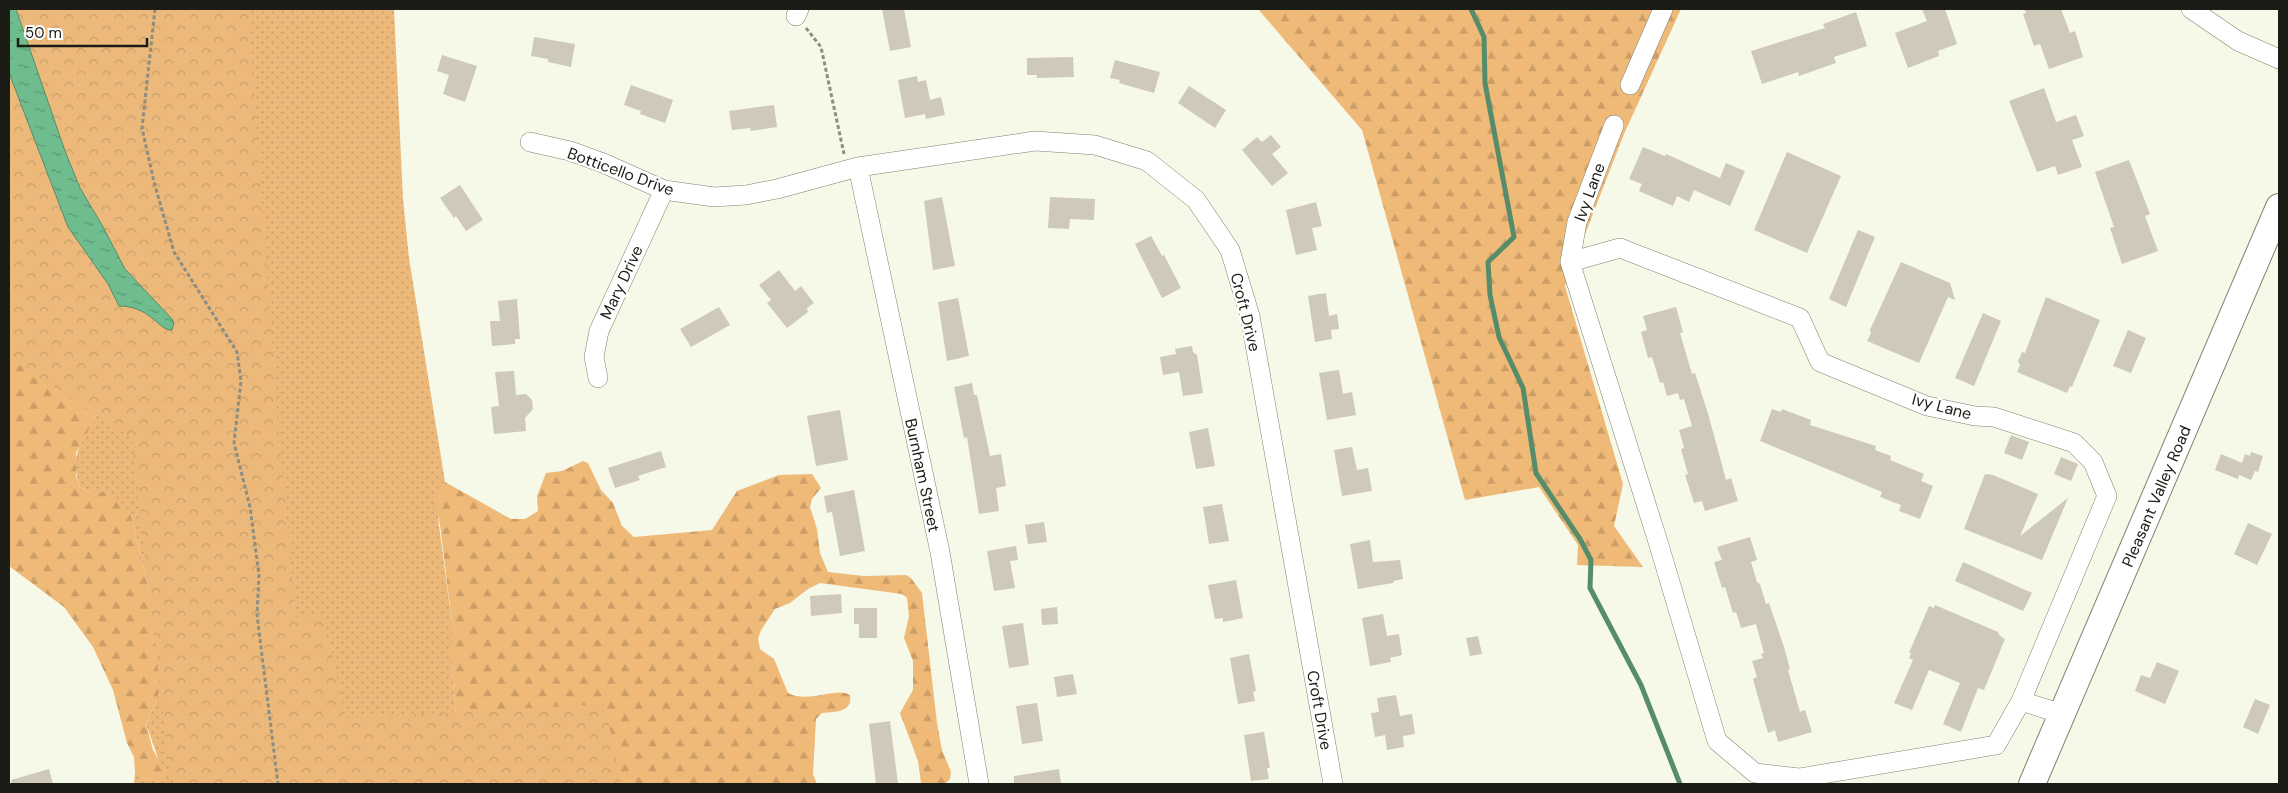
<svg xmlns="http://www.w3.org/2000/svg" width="2288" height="793" viewBox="0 0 2288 793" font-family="'DM Sans',sans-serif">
	<defs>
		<pattern id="grass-dots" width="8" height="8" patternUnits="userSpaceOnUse" patternTransform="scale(1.25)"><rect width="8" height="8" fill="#ecb97b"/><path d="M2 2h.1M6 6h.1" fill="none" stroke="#ca9e69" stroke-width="1.8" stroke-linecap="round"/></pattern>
		<pattern id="forest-firs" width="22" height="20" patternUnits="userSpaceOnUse" patternTransform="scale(1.25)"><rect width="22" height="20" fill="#efb978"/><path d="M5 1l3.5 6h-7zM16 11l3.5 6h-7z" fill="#cc9e67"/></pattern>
		<pattern id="park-crowns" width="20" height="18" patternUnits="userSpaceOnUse" patternTransform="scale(1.25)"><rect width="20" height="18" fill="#ecb97b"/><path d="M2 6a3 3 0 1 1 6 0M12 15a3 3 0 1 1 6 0" fill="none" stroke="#ca9e69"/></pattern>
		<pattern id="water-ripples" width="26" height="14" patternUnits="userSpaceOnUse" patternTransform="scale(1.25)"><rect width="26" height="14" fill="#6fbc8e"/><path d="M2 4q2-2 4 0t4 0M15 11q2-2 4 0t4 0" fill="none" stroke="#5a9873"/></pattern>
	</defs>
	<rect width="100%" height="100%" fill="#f7f9e8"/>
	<!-- grass -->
	<path fill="url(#grass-dots)" d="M 16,9 L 394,9 L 403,199 L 409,258 L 445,482 L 443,483 L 438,518 L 452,623 L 452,666 L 461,784 L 134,784 L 135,772 L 142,777 L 161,782 L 158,758 L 146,724 L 157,699 L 154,610 L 131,515 L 104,492 L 91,492 L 80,487 C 68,452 84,441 99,411 Z"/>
	<!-- forest -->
	<path fill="url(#forest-firs)" d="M 1258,9 L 1681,9 L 1624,134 L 1565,286 L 1623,484 L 1614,526 L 1643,567 L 1577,565 L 1578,545 L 1539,487 L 1465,500 L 1362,130 Z
		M 9,73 L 99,411 L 76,453 L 76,476 L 80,487 L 91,492 L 104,492 L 116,498 L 131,515 L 154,610 L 160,685 L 157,699 L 146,724 L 153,750 L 167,774 L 164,781 L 161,782 L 142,777 L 135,772 L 134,757 L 127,743 L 113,690 L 93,647 L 64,607 L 9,566 Z
		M 583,461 L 588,463 L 601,490 L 613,503 L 622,526 L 634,537 L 712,530 L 737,491 L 779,475 L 812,474 L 821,488 L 812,499 L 810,507 L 817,529 L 820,553 L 828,572 L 864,576 L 906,575 L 911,578 L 922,593 L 937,723 L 942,750 L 951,772 L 950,779 L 945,784 L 921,783 L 918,761 L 900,713 L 913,690 L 913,661 L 904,638 L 909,616 L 907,598 L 902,594 L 820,583 L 808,589 L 790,603 L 775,609 L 761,630 L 758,639 L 760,649 L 774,659 L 788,693 C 808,704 838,686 850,695 C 853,713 834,712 822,713 L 816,719 L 813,774 L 817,784 L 461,784 L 452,666 L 452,623 L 440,525 C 437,510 432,493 445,482 L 511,519 L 525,519 L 538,511 L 537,496 L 546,473 L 562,471 Z"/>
	<!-- park -->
	<path fill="url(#park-crowns)" d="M 9,9 L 248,9 L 279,437 L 296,617 L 324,615 L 346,718 L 605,704 L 621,784 L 171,784 L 132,438 L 9,358 Z"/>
	<!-- water -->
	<path fill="url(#water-ripples)" stroke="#568c6a" d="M 9,9 L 16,9 L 65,151 L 80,188 L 102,225 L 125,269 L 172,319 L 174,323 L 172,330 C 163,330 159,323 152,318 C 142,310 132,306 119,306 L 108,284 L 68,227 L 9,73 Z"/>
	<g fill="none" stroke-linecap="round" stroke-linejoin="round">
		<!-- stream -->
		<path stroke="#568c6a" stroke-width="5" d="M 1471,9 L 1484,37 L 1485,83 L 1514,237 L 1488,262 L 1490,295 L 1499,337 L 1523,388 L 1536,473 L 1580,539 L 1591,560 L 1590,588 L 1641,685 L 1680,784"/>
	</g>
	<!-- building -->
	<path fill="#cec9b8" d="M 882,9 L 904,9 L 911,47 L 890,51 Z
		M 1922,9 L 1945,9 L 1957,44 L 1938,51 L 1939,56 L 1908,68 L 1895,33 L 1927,21 Z
		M 2024,9 L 2061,9 L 2070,33 L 2075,31 L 2083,57 L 2049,69 L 2040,44 L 2034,46 L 2023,14 L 2026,13 Z
		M 1856,12 L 1867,46 L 1834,57 L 1836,63 L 1799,76 L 1798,72 L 1762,84 L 1751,51 L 1825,28 L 1823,24 Z
		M 534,37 L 575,44 L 571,67 L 548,62 L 548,59 L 531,56 Z
		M 442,55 L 477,66 L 465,102 L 443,94 L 449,75 L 437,71 Z
		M 1073,57 L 1074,77 L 1037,78 L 1037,75 L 1027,75 L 1027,58 Z
		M 1115,60 L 1160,72 L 1154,93 L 1119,83 L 1120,80 L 1110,78 Z
		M 917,76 L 918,82 L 926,80 L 930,100 L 941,97 L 945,115 L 926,119 L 925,114 L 905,118 L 898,80 Z
		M 631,85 L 673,100 L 665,123 L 640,114 L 641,111 L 624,105 Z
		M 1189,86 L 1226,110 L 1215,128 L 1178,103 Z
		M 2044,88 L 2056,122 L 2076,115 L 2084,136 L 2072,140 L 2082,167 L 2058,175 L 2055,166 L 2037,172 L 2009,101 Z
		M 774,105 L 777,127 L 751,131 L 750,128 L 732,130 L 729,111 Z
		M 1271,135 L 1281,147 L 1272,154 L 1288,173 L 1272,186 L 1242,150 L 1257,137 L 1262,142 Z
		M 1643,147 L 1665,156 L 1666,154 L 1720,178 L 1726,163 L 1745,171 L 1730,206 L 1694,190 L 1689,202 L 1677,196 L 1673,206 L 1639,191 L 1642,184 L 1629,179 Z
		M 1787,152 L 1841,176 L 1807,253 L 1754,230 Z
		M 2129,160 L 2150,214 L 2145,216 L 2158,251 L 2122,264 L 2110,228 L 2114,227 L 2095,172 Z
		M 460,185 L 483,220 L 466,231 L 456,216 L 454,218 L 440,198 Z
		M 942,197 L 955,266 L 933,270 L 924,201 Z
		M 1050,197 L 1095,199 L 1094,220 L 1070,219 L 1069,229 L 1048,228 Z
		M 1316,202 L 1322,226 L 1312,228 L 1317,250 L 1296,255 L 1286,210 Z
		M 1858,230 L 1875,237 L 1846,307 L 1829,299 Z
		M 1151,236 L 1162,256 L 1164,255 L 1181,288 L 1162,298 L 1135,244 Z
		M 1901,262 L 1950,283 L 1955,300 L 1948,297 L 1919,363 L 1867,341 L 1871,333 L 1870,330 Z
		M 779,270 L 795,291 L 801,286 L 814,303 L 807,308 L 808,312 L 787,328 L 767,303 L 771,300 L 759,285 Z
		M 1326,293 L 1329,316 L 1337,314 L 1339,329 L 1331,330 L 1332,339 L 1315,342 L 1308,296 Z
		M 2046,297 L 2100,320 L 2072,387 L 2070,386 L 2067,393 L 2017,372 L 2020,365 L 2018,361 L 2022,352 L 2025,353 Z
		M 958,298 L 969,356 L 947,361 L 938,302 Z
		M 517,299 L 520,339 L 515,339 L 515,344 L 492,346 L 490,321 L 500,321 L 498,301 Z
		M 719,307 L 730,325 L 691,347 L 680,329 Z
		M 1676,307 L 1683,332 L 1680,333 L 1692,374 L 1695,373 L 1709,417 L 1726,480 L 1731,478 L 1738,501 L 1705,511 L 1702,501 L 1694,503 L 1685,475 L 1688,474 L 1681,449 L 1684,448 L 1679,430 L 1692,426 L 1684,399 L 1680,400 L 1678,393 L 1667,396 L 1663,382 L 1660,383 L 1652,357 L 1648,358 L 1641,332 L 1647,330 L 1643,316 Z
		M 1983,313 L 2001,321 L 1974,386 L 1955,378 Z
		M 2128,330 L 2146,338 L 2131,373 L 2113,366 Z
		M 1192,346 L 1193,352 L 1197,355 L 1203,393 L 1183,396 L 1179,372 L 1163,375 L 1160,357 L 1176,354 L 1175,349 Z
		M 1339,370 L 1343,394 L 1352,392 L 1356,415 L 1327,420 L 1319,373 Z
		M 514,371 L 516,395 L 526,394 L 532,400 L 533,409 L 525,418 L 526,431 L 494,434 L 491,407 L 499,406 L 495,372 Z
		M 972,383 L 974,395 L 977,395 L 990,456 L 1001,454 L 1006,486 L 996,488 L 999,511 L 979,514 L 967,437 L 964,438 L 954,387 Z
		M 1772,409 L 1781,412 L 1782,409 L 1811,420 L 1810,425 L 1876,446 L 1875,450 L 1891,456 L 1890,460 L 1924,474 L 1921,481 L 1933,486 L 1920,519 L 1899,511 L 1901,505 L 1880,497 L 1882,492 L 1760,441 Z
		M 840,410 L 848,460 L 816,466 L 807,416 Z
		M 1208,428 L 1215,466 L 1196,469 L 1189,432 Z
		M 2011,435 L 2029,442 L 2022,460 L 2004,453 Z
		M 1352,447 L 1357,470 L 1368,468 L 1372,491 L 1342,496 L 1334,450 Z
		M 661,451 L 666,467 L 638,476 L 640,480 L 615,488 L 608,468 Z
		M 2251,452 L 2263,456 L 2258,472 L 2255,471 L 2251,480 L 2239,475 L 2238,479 L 2215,470 L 2221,454 L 2242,463 L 2245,454 L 2250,456 Z
		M 2061,457 L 2078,464 L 2071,481 L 2054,474 Z
		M 1985,474 L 1993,475 L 2038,494 L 2020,536 L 2068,498 L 2042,560 L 1964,529 Z
		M 854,490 L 865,551 L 840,556 L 832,512 L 827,513 L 824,496 Z
		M 1222,504 L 1229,541 L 1209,544 L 1203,507 Z
		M 1044,522 L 1047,542 L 1028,544 L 1025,525 Z
		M 2248,523 L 2272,534 L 2257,565 L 2234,554 Z
		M 1750,537 L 1757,560 L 1751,562 L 1757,582 L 1760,584 L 1766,604 L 1769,603 L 1784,647 L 1790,669 L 1788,670 L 1800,712 L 1805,710 L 1812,732 L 1778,742 L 1775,730 L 1768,733 L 1753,679 L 1757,677 L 1752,661 L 1763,658 L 1761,654 L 1764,653 L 1756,624 L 1741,628 L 1736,612 L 1733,613 L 1725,587 L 1722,588 L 1714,562 L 1722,560 L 1717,547 Z
		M 1370,540 L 1373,562 L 1400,560 L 1403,579 L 1394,581 L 1393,583 L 1358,589 L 1350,544 Z
		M 1016,546 L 1018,560 L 1010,561 L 1015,588 L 994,591 L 987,551 Z
		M 1963,562 L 2032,593 L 2023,611 L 1955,581 Z
		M 1236,580 L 1243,618 L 1223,622 L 1223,618 L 1215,619 L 1208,585 Z
		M 841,594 L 842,613 L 811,616 L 810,596 Z
		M 1935,605 L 1998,632 L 2000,636 L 2005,639 L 1984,690 L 1978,688 L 1961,732 L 1943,724 L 1960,683 L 1929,670 L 1912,710 L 1894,703 L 1913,660 L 1909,658 L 1911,653 L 1909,653 L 1929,606 L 1934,608 Z
		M 1057,607 L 1058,624 L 1042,625 L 1041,609 Z
		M 854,608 L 877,608 L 877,638 L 859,638 L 859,624 L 854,624 Z
		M 1383,614 L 1387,636 L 1399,634 L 1402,655 L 1390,658 L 1391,662 L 1370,666 L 1362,618 Z
		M 1023,623 L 1029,665 L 1009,668 L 1002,626 Z
		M 1478,636 L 1482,654 L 1470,656 L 1466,638 Z
		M 1249,654 L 1256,691 L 1253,692 L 1255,701 L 1238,704 L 1230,658 Z
		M 2157,662 L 2179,671 L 2165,704 L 2135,691 L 2141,675 L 2150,678 Z
		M 1073,674 L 1077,694 L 1057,697 L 1054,677 Z
		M 1396,695 L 1400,716 L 1412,714 L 1415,734 L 1403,736 L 1404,747 L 1387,750 L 1385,735 L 1375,737 L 1371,713 L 1379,712 L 1377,698 Z
		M 2255,699 L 2270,705 L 2258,734 L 2243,727 Z
		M 1037,703 L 1043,741 L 1022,744 L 1016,706 Z
		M 890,721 L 898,784 L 876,784 L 869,724 Z
		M 1264,732 L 1270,768 L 1267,768 L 1269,779 L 1251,781 L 1244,735 Z
		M 49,769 L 53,784 L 12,784 L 11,780 Z
		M 1059,769 L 1061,784 L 1014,784 L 1014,776 Z"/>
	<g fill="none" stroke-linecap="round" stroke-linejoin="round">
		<!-- minor casing -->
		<g stroke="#7f8171" stroke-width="20">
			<path id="minor" d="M 2191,9 L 2238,41 L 2279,59
				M 796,16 L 799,9
				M 1630,85 L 1663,9
				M 530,142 L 570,151 L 603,163 L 664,190 L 714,197 L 746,195 L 777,189 L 858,167 L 1035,141 L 1095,145 L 1147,161 L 1196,200 L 1230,250 L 1250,316 L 1333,784
				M 858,167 L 940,552 L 979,784
				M 1570,262 L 1620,248 L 1800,318 L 1820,362 L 1927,406 L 1975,416 L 1994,417 L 2074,443 L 2093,462 L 2107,496 L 2021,701 L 1996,745 L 1799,778 L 1755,773 L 1717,741 L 1659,545 L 1570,262 L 1577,222 L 1614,125
				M 598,378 L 594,357 L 599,331 L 664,190
				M 2021,701 L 2062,714"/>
		</g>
		<!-- secondary casing -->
		<g stroke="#7f8171" stroke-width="28">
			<path id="secondary" d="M 2032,784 L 2279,207"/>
		</g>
		<!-- path -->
		<path stroke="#8c8e82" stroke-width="3" stroke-dasharray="4 2.5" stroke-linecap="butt" d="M 155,9 L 142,128 L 154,182 L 174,252 L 237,352 L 241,381 L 234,443 L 250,507 L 259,575 L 257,615 L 278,784
			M 806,28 L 821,47 L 844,154"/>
		<!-- minor -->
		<use href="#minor" stroke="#fff" stroke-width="19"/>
		<!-- secondary -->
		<use href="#secondary" stroke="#fff" stroke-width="26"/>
	</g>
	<g text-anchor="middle" stroke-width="4.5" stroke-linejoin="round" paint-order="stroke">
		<!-- street labels -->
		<g font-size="16" fill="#1b1c15" stroke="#fff">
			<text transform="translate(621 171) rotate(20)" y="6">Botticello Drive</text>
			<text transform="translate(1589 192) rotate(-70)" y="6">Ivy Lane</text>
			<text transform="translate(621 282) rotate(-65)" y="6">Mary Drive</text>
			<text transform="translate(1246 312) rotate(76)" y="6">Croft Drive</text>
			<text transform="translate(1942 406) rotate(15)" y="6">Ivy Lane</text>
			<text transform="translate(923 475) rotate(78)" y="6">Burnham Street</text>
			<text transform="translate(2156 496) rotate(-67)" y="6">Pleasant Valley Road</text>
			<text transform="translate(1320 710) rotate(80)" y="6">Croft Drive</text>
		</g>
	</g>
	<!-- border -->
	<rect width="2288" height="793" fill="none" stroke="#1b1c15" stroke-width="20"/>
	<!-- scale -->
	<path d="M18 38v8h129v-8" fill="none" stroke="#1b1c15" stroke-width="2.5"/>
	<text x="25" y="38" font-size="15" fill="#1b1c15" stroke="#ffffff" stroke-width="4" paint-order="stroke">50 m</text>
</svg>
